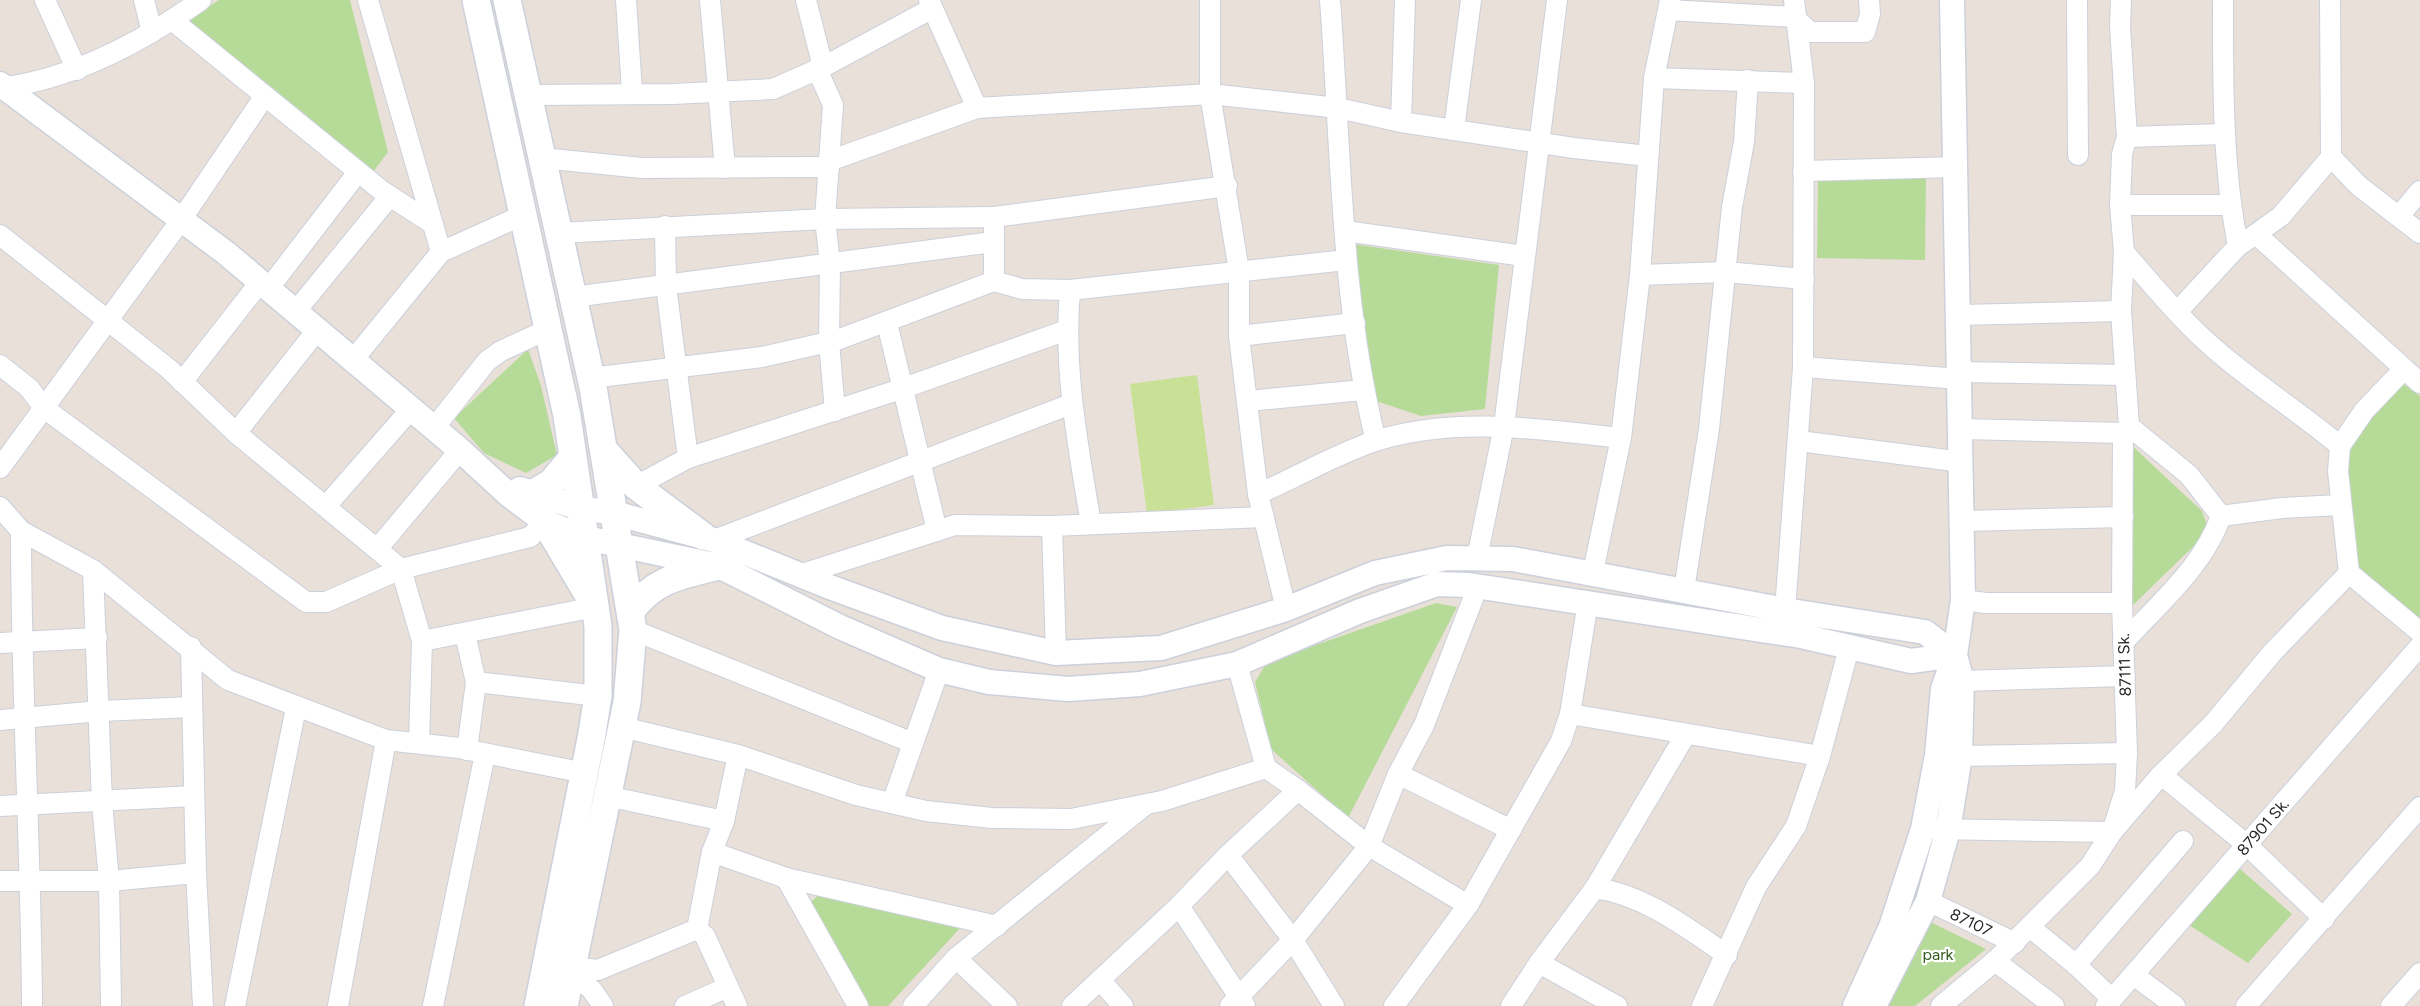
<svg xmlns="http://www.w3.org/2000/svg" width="2420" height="1006" viewBox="0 0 2420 1006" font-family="Figtree,sans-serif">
	<rect width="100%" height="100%" fill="#e8e0d9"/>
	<!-- green -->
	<path fill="#b6db99" d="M 219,0 L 350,0 L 388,152 L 370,176 L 186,21 Z
		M 1818,177 L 1926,179 L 1925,260 L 1817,258 Z
		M 1352,244 L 1499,265 L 1485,409 L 1421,416 L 1367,398 Z
		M 528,349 L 541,386 L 557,455 L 526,473 L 484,453 L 454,418 Z
		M 2402,383 L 2420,396 L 2420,618 L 2396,609 L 2349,559 L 2344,459 L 2355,431 Z
		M 2127,441 L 2202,511 L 2207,525 L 2203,537 L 2131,607 Z
		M 1436,603 L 1457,607 L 1348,818 L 1271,749 L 1255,682 L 1267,662 Z
		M 2233,863 L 2292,914 L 2248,963 L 2183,921 Z
		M 821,892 L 963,925 L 888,1006 L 861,1006 L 807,906 Z
		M 1926,920 L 1986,949 L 1915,1006 L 1886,1006 Z"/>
	<!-- pitch -->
	<path fill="#c9e196" d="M 1197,375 L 1214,505 L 1147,514 L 1130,384 Z"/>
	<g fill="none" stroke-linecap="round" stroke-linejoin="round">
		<!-- minor casing -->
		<g stroke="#ccd0db" stroke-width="22">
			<g id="minor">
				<path d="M 45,0 L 77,70"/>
				<path d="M 144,0 L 152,32"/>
				<path d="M 368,0 L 441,252"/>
				<path d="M 626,0 L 632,92"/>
				<path d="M 710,0 L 725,168"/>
				<path d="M 806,0 L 823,67"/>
				<path d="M 929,0 L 977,108"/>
				<path d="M 1210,0 L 1210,94 L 1239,271 L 1239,336 L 1258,494 L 1286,609"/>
				<path d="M 1330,0 C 1341,147 1340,298 1376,441"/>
				<path d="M 2077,0 L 2078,155"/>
				<path d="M 2223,0 C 2223,83 2222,164 2238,246 L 2256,234 L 2420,383"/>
				<path d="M 1669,10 L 1794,17 L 1810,32 L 1865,32 L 1870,14 L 1869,0"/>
				<path d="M 172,20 L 382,191 L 433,224"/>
				<path d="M 817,69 L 833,105 L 825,219 L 830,264 L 829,342 L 835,411"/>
				<path d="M 1654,78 L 1804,83"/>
				<path d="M 0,88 C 73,79 142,42 201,0"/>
				<path d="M 528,95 L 673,94 L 773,89 L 823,67 L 931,9"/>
				<path d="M 1401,122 L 1405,0"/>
				<path d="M 1454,129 L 1471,0"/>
				<path d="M 2127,137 L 2223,134"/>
				<path d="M 2331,157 L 2359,186 L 2420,233"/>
				<path d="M 542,158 L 642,168 L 829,167"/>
				<path d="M 829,161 L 977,108 L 1210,94 L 1338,108 L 1401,122 L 1574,148 L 1648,156"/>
				<path d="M 1803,171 L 1957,167"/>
				<path d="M 2120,205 L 2230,205"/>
				<path d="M 2400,215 L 2420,191"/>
				<path d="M 994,217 L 1227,186"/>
				<path d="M 665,226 L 666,286 L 688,458"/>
				<path d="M 1345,231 L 1524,256"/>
				<path d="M 559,233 L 825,219 L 994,217 L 994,281 L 1022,289 L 1070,290 L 1346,260"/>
				<path d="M 2256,234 L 2281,216 L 2331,157 L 2330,0"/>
				<path d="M 0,235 L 169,369 L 236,433 L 401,569 L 422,641 L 419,743"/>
				<path d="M 1640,275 L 1725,272 L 1804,279"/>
				<path d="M 269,288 L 358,172"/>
				<path d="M 1070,290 C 1063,369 1078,446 1091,524"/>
				<path d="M 573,297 L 993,242"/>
				<path d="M 296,311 L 390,196"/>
				<path d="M 2177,312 L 2238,246"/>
				<path d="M 1959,315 L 2121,311"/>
				<path d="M 887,323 L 937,531"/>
				<path d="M 1239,336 L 1355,323"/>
				<path d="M 353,360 L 441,252 L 523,215"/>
				<path d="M 0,365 L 29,388 L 44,408 L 306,602 L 326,602 L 401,569 L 530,537 L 545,522"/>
				<path d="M 1803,367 L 1960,379"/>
				<path d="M 1960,372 L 2124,375"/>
				<path d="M 591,378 L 762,357 L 837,340 L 994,281"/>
				<path d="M 182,382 L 261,281"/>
				<path d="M 1248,401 L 1363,390"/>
				<path d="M 434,428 L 487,361 L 501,351 L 549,329"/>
				<path d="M 1961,429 L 2123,433"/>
				<path d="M 236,433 L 318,329"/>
				<path d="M 1799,441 L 1962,462"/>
				<path d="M 2340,446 L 2364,411 L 2404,369"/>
				<path d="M 0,468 L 181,220 L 264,97"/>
				<path d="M 636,486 L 688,458 L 901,389 L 1067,330"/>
				<path d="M 1258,494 C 1297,477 1336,454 1375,441 C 1455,416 1540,429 1621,438"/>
				<path d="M 326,506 L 411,409"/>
				<path d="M 0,507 L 21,531 L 93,570 L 228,680 L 386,740 L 459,748 L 585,773"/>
				<path d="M 2221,516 L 2282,508 L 2340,505"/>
				<path d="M 1963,521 L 2123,517"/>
				<path d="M 1052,526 L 1056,653"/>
				<path d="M 21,531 C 21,689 31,848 32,1006"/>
				<path d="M 714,540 L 1071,404"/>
				<path d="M 378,548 L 460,450"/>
				<path d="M 1477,558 L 1504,426 L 1557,0"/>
				<path d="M 93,570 L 102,802 L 109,881 L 111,1006"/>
				<path d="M 1593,572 L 1621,438 L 1640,275 L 1654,78 L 1670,0"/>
				<path d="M 2349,573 L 2420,632"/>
				<path d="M 799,575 L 955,525 L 1052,526 L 1264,517"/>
				<path d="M 1684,590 L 1709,429 L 1732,207 L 1744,142 L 1748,80"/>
				<path d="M 1963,600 L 1986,603 L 2122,603"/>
				<path d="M 1785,610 L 1803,367 L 1804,83 L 1794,0"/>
				<path d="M 633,630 L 913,743"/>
				<path d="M 465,634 L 476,682 L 467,750"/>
				<path d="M 422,641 L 595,607"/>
				<path d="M 0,643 L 97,638"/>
				<path d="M 2123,643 C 2158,604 2204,566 2221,516 L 2189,475 L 2129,426"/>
				<path d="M 191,647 L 196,873 L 203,1006"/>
				<path d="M 1237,664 L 1266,768 L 1298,790 L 1369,846 L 1468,905"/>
				<path d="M 1962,681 L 2125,676"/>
				<path d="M 476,682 L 598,696"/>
				<path d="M 1570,714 L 1820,756"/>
				<path d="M 0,720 L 100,711 L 192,707"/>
				<path d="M 622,727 L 738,755 L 856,795 L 926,811 L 992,818 L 1071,819 L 1162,801 L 1266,768"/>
				<path d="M 1960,756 L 2127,753"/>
				<path d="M 1398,774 L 1511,830"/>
				<path d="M 2160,776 L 2169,781 L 2247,845 L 2324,919"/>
				<path d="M 607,796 L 724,821"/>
				<path d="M 892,803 L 939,670"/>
				<path d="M 0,806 L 194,796"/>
				<path d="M 1934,829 L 2112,832 L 2160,776 L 2213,724 L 2272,653 L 2349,573 L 2338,471 L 2340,446 C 2297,410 2250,381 2209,344 C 2178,316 2151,283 2124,252"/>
				<path d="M 712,852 L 786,878 L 997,926"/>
				<path d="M 1228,855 L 1293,940 L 1334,1006"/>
				<path d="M 786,878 L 858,1006"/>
				<path d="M 0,881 L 109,881 L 196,873"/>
				<path d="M 1595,888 C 1645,895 1687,928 1727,955"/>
				<path id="s1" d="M 1928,901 L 2015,943"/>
				<path d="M 1179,906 L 1245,1006"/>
				<path d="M 2031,928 L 2076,965"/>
				<path d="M 956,958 L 1007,1006"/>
				<path d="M 1995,961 L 2054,1006"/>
				<path d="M 1539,963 L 1617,1006"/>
				<path d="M 572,967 L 598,970 L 697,929"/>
				<path d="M 571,972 L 592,990 L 603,1006"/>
				<path d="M 2134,975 L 2175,1006"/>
				<path d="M 1100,980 L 1123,1006"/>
				<path d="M 2112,999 L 2076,965 L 2183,841"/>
				<path d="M 235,1006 L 296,708"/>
				<path d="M 338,1006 L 386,740"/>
				<path d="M 433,1006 L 485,754"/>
				<path d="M 685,1006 L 728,987"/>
				<path d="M 737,1006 L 705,936 L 697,929 L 712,852 L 724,821 L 738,755"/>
				<path d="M 913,1006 L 956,958 L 1144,806"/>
				<path d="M 1072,1006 L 1179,906 L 1228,855 L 1298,790"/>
				<path d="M 1230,1006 L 1293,940 L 1369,846 L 1398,774 L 1424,725 L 1478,586"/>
				<path d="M 1394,1006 L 1468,905 L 1561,741 L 1570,714 L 1588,602"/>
				<path d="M 1511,1006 L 1539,963 L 1595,888 L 1686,734"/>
				<path d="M 1702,1006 L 1756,887 L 1796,826 L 1820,756 L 1849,648"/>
				<path d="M 1941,1006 L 1995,961 L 2090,866 L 2112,832 L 2125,791 L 2127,753 L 2122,603 L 2123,433 L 2129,426 L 2121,311 L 2124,252 L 2120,205 L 2122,154 L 2127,137 L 2120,26 L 2121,0"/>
				<path id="s2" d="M 2106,1006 L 2420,646"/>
				<path d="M 2246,1006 L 2420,807"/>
				<path d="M 2391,1006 L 2420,973"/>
			</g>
		</g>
		<!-- tertiary casing -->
		<g stroke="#ccd0db" stroke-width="27">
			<path id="tertiary" d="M 0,84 L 226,253 L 460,450 L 509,495 L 545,522 L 586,538 L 719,566 L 840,627 L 939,670 L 989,682 L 1068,689 L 1140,684 L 1237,664 L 1360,611 L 1437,584 L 1469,585 L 1801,636 L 1911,661 L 1955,655
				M 520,489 L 580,508 L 614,513 L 714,540 L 827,586 L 942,628 L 1056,653 L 1161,648 L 1286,609 L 1375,573 L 1447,558 L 1513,559 L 1785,610 L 1925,632 L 1955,655 L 1962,681 L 1960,756 L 1948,830 L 1928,901 L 1874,1006
				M 1855,1006 L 1891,927 L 1923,829 L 1937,755 L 1943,689 L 1955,655 L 1963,600 L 1952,0"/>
		</g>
		<!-- secondary casing -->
		<g stroke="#ccd0db" stroke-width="30">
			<path id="secondary" d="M 476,0 L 567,416 L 598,626 L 598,696 L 591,739 L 538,1006
				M 507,0 L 593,387 L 633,630 L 627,702 L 564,1006
				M 603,449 L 636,486 L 703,536
				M 534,493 L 551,483 L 573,457
				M 545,522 L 589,596
				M 630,612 C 654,579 681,575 719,566"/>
		</g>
		<!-- minor -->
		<use href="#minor" stroke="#fff" stroke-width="20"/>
		<!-- tertiary -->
		<use href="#tertiary" stroke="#fff" stroke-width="24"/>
		<!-- secondary -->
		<use href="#secondary" stroke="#fff" stroke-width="27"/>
	</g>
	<g text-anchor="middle" stroke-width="4.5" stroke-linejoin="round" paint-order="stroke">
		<!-- street labels -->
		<g font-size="16" fill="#272727" stroke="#fff">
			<text transform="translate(2124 665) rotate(-92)" y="6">87111 Sk.</text>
			<text dy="6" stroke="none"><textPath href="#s2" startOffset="238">87901 Sk.</textPath></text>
			<text dy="6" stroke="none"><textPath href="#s1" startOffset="48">87107</textPath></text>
		</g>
		<!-- park labels -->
		<g font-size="16" fill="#325b1f" stroke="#fff">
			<text x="1938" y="960">park</text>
		</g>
	</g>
</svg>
